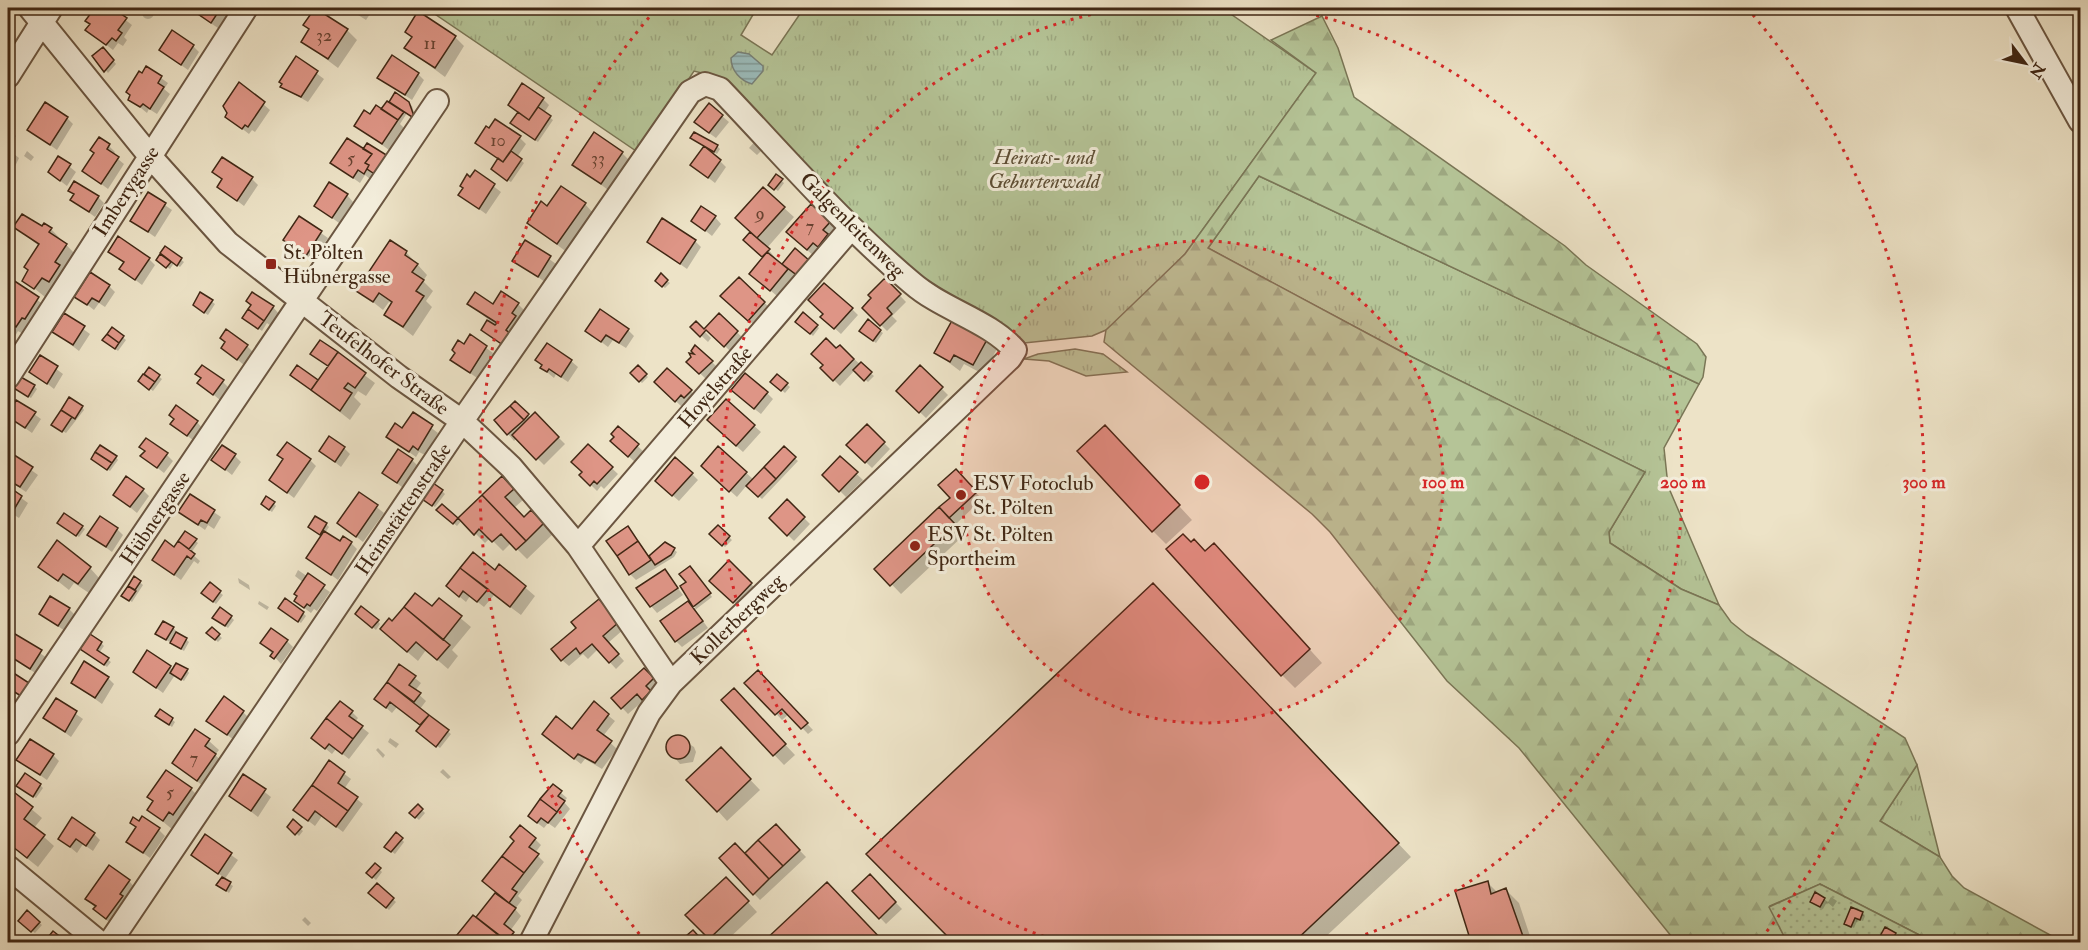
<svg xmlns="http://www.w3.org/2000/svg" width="2088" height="950" viewBox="0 0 2088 950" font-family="'IM FELL Double Pica',serif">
	<defs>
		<pattern id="grass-tufts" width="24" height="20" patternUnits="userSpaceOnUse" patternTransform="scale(1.5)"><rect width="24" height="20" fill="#b5c497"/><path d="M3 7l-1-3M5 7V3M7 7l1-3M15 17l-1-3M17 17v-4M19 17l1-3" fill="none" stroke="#9da881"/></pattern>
		<pattern id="forest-firs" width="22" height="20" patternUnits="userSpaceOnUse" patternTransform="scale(1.5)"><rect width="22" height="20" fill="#b5c497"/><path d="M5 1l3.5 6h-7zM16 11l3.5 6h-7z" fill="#9da881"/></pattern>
		<pattern id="garden-dots" width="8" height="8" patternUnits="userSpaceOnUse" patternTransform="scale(1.5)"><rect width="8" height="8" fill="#b5c497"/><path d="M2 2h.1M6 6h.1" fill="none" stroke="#9da881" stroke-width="1.8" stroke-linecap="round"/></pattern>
		<pattern id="water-rules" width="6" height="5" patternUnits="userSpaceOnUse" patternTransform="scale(1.5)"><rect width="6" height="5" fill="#9bbdbd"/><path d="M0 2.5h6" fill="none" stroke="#809a98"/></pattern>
	</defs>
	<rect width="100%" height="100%" fill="#ede3c7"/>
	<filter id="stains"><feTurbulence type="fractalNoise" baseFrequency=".00333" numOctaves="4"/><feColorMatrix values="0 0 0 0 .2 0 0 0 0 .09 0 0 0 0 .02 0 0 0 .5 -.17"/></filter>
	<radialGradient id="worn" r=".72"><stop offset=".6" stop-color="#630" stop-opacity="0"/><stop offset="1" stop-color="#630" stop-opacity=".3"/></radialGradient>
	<!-- grass -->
	<path fill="url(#grass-tufts)" stroke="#7a7656" stroke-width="1.5" d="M 426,8 L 757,8 L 741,35 L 772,55 L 804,8 L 1222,8 L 1316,73 L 1185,254 L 1148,292 L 1106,330 L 1092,336 L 1024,343 L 925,287 L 710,75 L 694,71 L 639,153 Z
		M 1259,176 L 1699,384 L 1664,448 L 1668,486 L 1719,605 L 1681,589 L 1610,543 L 1609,532 L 1645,472 L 1402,352 L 1208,248 Z
		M 1075,349 L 1103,354 L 1127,372 L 1086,376 L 1049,361 L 1024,359 L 1038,354 Z
		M 1917,765 L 1940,857 L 1880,821 Z"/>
	<!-- forest -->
	<path fill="url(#forest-firs)" stroke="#7a7656" stroke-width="1.5" d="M 1322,16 L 1338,48 L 1354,97 L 1565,246 L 1586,265 L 1697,344 L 1706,357 L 1703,377 L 1699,384 L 1259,176 L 1208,248 L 1402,352 L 1645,472 L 1609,532 L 1610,543 L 1681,589 L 1719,605 L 1731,622 L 1747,635 L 1905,738 L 1917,765 L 1880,821 L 1940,857 L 1952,876 L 1964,888 L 2063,942 L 1933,942 L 1820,884 L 1770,906 L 1787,942 L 1676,942 L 1519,748 L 1447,681 L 1330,532 L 1312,514 L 1104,342 L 1106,330 L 1185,254 L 1316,73 L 1271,40 Z"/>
	<!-- garden -->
	<path fill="url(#garden-dots)" stroke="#7a7656" stroke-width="1.5" d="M 1820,884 L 1933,942 L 1787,942 L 1769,907 Z"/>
	<!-- water -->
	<path fill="url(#water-rules)" stroke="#778179" stroke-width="1.5" d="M 738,52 L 749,54 L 763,66 L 763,71 L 752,84 C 741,81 731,71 731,58 Z"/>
	<!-- shadow -->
	<path fill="#0003" d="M142 13a6 6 0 1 1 12 0a6 6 0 1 1-12 0Z
		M 103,8 L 110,8 L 132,25 L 124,37 L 127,40 L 123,46 L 118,43 L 113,50 L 87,30 Z
		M 195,8 L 227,8 L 230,11 L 218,28 L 200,16 L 194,10 Z
		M 347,8 L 374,8 L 366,20 Z
		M 347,30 L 357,40 L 338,68 L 302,41 Z
		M 407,32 L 455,37 L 464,46 L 445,77 L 406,48 L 413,38 Z
		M 193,46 L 199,52 L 188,70 L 160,50 Z
		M 106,51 L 116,64 L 108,73 L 94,56 Z
		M 296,58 L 324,79 L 308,102 L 282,87 Z
		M 147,68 L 168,83 L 164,89 L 170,94 L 157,114 L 149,109 L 147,113 L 130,99 Z
		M 418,74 L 424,80 L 412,100 L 379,78 Z
		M 239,84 L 270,110 L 255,132 L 252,130 L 249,134 L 227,117 Z
		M 396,94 L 412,106 L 416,119 L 407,113 L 400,124 L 404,128 L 389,150 L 356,126 L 371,116 L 387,115 L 384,109 Z
		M 543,99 L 549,105 L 544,113 L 553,120 L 538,142 L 514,126 L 519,113 L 510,105 Z
		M 709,105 L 729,122 L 716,138 L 702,128 Z
		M 67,118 L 73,124 L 57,150 L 29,130 Z
		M 8,129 L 16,136 L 12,142 L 8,139 Z
		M 520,138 L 526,144 L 517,157 L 524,163 L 511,182 L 495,172 L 499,160 L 477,143 Z
		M 692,138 L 717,146 L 720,149 L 717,154 Z
		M 99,139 L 109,146 L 115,152 L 113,155 L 124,164 L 108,189 L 84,171 L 95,153 Z
		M 757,139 L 765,147 L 757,155 L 749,148 Z
		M 8,149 L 19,158 L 8,181 Z
		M 27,151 L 34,157 L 31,161 L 24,156 Z
		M 364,151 L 374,173 L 370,179 L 365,175 L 360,183 L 332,163 Z
		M 622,153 L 632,163 L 612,193 L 574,164 Z
		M 59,158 L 76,172 L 67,186 L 49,172 Z
		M 720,161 L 726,167 L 715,183 L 692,165 Z
		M 214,172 L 252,179 L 258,185 L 244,206 L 219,187 L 223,180 Z
		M 475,172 L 501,192 L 486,214 L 460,195 Z
		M 777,177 L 784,183 L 778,191 L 770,185 Z
		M 70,190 L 98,197 L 104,203 L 95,217 L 72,200 L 75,195 Z
		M 149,194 L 172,210 L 155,237 L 132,221 Z
		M 347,195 L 353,202 L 339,223 L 316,206 Z
		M 585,204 L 594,214 L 568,253 L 528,223 L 548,208 Z
		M 811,206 L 836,229 L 814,256 L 794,239 Z
		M 784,208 L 794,217 L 767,248 L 782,266 L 795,250 L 805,281 L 795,274 L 777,296 L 758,280 L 764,258 L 745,240 Z
		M 715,217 L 721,224 L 712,236 L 692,220 Z
		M 300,218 L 328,238 L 313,261 L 285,240 Z
		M 15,227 L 51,229 L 76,255 L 59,291 L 52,286 L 45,297 L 24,280 L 39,246 Z
		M 695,241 L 701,247 L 687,269 L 649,242 Z
		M 526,242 L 556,264 L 545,282 L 514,260 Z
		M 166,248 L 184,262 L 180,267 L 174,263 L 170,269 L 158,260 Z
		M 110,251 L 149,259 L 155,265 L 142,285 L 121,269 L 125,264 Z
		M 406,252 L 427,275 L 423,281 L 433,291 L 426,301 L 432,307 L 413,336 L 386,315 L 393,304 L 389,302 L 383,310 L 358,290 Z
		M 661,276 L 670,283 L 665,288 L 657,281 Z
		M 739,279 L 771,309 L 755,326 L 722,296 Z
		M 885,280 L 906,302 L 892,316 L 897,321 L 887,331 L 864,308 Z
		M 13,282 L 48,308 L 26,336 L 18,331 L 10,345 L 8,343 L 8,290 Z
		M 109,286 L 115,292 L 105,307 L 99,303 L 94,310 L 76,296 Z
		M 201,294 L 215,304 L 208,315 L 197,308 Z
		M 469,304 L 494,306 L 518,304 L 528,314 L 514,353 L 483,330 L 489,320 Z
		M 273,307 L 279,314 L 271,326 L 267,323 L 262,331 L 247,320 Z
		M 852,309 L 858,315 L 841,334 L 822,317 Z
		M 803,314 L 819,328 L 813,336 L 797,321 Z
		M 64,315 L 90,334 L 79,351 L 53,331 Z
		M 719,315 L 743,338 L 731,352 L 707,328 Z
		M 868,322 L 883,333 L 876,343 L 864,334 Z
		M 696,323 L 711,338 L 708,342 L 692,327 Z
		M 113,329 L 126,340 L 118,351 L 107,343 Z
		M 628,330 L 634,336 L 626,348 L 613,340 L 608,347 L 587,331 Z
		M 470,336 L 493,353 L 477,378 L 452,360 Z
		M 988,337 L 998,347 L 983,374 L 964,364 L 960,371 L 936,353 Z
		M 320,342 L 375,383 L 366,396 L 358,391 L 354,397 L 361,404 L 350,420 L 292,375 L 297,367 L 318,383 L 329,367 L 312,353 Z
		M 226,343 L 247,346 L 253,352 L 244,365 L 223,348 Z
		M 840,347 L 874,376 L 868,382 L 855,370 L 840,386 L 822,368 Z
		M 40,357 L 63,374 L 54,389 L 31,371 Z
		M 571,361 L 578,367 L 568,382 L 556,374 L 554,378 L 542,368 Z
		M 688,362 L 712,362 L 718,368 L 706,379 Z
		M 638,367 L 648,377 L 642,383 L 632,373 Z
		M 920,367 L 948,395 L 926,418 L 898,391 Z
		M 149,369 L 162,379 L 153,391 L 140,381 Z
		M 668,370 L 697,397 L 688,400 L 682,407 L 656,382 Z
		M 777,376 L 790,387 L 785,393 L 772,381 Z
		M 202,378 L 223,382 L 229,388 L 220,400 L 199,383 Z
		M 34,386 L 37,389 L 31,398 L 17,390 Z
		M 767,393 L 773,399 L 761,414 L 739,397 Z
		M 726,401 L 761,432 L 743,452 L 715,427 Z
		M 17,402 L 41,419 L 32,433 L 8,416 Z
		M 515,403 L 531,418 L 535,414 L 565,444 L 544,465 L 517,438 L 514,441 L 496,420 Z
		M 82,407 L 84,410 L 66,433 L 56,427 Z
		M 413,414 L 438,433 L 425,455 L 419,452 L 416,457 L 388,437 L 403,430 Z
		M 197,422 L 203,429 L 194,441 L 172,424 Z
		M 867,426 L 890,449 L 872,468 L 848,445 Z
		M 618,428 L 644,452 L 635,462 L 618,447 L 616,437 Z
		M 1118,440 L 1192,520 L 1166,544 L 1153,531 Z
		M 588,446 L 618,474 L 604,489 L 601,486 L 597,491 L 581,475 L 584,472 Z
		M 344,448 L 350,454 L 341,467 L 321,451 Z
		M 719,448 L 754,480 L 784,448 L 798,461 L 762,499 L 747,485 L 737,497 L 709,472 Z
		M 146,451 L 167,455 L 173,461 L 164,473 L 142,456 Z
		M 8,453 L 38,475 L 26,492 L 8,480 Z
		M 235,456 L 241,462 L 232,475 L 213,460 Z
		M 116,457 L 118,460 L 110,471 L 95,461 Z
		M 840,458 L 863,480 L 846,497 L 824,475 Z
		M 284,460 L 310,460 L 316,466 L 294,498 L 271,480 Z
		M 412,460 L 418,466 L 403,488 L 384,473 Z
		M 955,471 L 982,499 L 955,525 L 964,535 L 901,594 L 877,569 L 952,498 Z
		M 692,474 L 698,480 L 679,501 L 663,487 Z
		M 502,478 L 523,500 L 514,508 L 524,519 L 531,512 L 553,534 L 527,559 L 511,543 L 503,551 L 490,538 L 485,543 L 462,520 L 457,526 L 441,513 L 442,506 L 459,520 Z
		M 9,489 L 28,503 L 19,518 L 8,511 Z
		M 143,490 L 149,496 L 137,513 L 115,495 Z
		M 442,491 L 445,494 L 435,507 L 427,501 Z
		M 360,494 L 384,513 L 363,542 L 339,523 Z
		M 190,496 L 221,517 L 214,529 L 208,525 L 205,530 L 180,512 Z
		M 787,501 L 810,524 L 794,541 L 771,518 Z
		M 274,504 L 276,506 L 272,512 L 265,507 Z
		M 8,514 L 13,519 L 8,528 Z
		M 326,524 L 329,527 L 325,533 L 340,543 L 351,543 L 357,549 L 338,580 L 308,558 L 323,536 L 313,530 Z
		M 62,525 L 82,527 L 85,529 L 79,537 Z
		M 718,527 L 732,540 L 725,547 L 712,534 Z
		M 628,528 L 650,557 L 666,544 L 677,552 L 674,557 L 636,580 L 630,574 Z
		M 117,529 L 123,535 L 112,552 L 89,535 Z
		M 186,533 L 198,543 L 191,553 L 200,561 L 198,564 L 194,561 L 181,580 L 154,560 L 174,549 Z
		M 1191,544 L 1206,553 L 1227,558 L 1322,663 L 1295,688 L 1282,675 Z
		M 729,562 L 757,590 L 740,608 L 712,581 Z
		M 500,566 L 535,596 L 521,615 L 494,595 L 484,607 L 470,596 L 466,602 L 454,592 L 495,572 Z
		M 40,567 L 90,568 L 99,578 L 89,593 L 74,583 L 69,590 Z
		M 298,570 L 330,592 L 317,611 L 314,609 L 311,613 L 295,601 L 304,583 L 295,576 Z
		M 665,571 L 683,595 L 657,613 L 651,606 Z
		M 693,571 L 712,597 L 695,610 L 708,628 L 682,647 L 676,641 L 688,603 L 696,609 L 682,586 L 688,582 Z
		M 135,578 L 143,585 L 132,602 L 123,595 Z
		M 238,578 L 249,585 L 250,590 L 239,583 Z
		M 210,585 L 223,595 L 216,604 L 206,596 Z
		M 1166,598 L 1411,857 L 1320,942 L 956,942 L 868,855 Z
		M 439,600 L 471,627 L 452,650 L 458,656 L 448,669 L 426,650 L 418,661 L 391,638 L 393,623 L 432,609 Z
		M 259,601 L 269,607 L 267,610 L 258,604 Z
		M 598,601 L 624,629 L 608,643 L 624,661 L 616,669 L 598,649 L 588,659 L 583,654 L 569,666 L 562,660 L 578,628 Z
		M 69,609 L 75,615 L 65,631 L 40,614 Z
		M 283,610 L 303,613 L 306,616 L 301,623 Z
		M 359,616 L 378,621 L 380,624 L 376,630 Z
		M 231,617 L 234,620 L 228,628 L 217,620 Z
		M 173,628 L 189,642 L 184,651 L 160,636 Z
		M 212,629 L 222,638 L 218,642 L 208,633 Z
		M 11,633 L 47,658 L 37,674 L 8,656 L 8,638 Z
		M 287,641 L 293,647 L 281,664 L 262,643 Z
		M 101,643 L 104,646 L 99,653 L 111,662 L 107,667 L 84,651 Z
		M 400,666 L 421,683 L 415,691 L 426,701 L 420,709 L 451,734 L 440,748 L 421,734 L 422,726 L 397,707 L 392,713 L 376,699 Z
		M 170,667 L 173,670 L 187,670 L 189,673 L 184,681 L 175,675 L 163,693 L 135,672 Z
		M 644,670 L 659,685 L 649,705 L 644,700 L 628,714 L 613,698 Z
		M 758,672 L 813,730 L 808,734 L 789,714 L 782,720 L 747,683 Z
		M 12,674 L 27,702 L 8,688 Z
		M 108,678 L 114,684 L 102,704 L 73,683 Z
		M 8,695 L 15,702 L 8,715 Z
		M 56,700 L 83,719 L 71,737 L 45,718 Z
		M 743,700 L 795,755 L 784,765 L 723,701 Z
		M 594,704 L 615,721 L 603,736 L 617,749 L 602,769 L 585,759 L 581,764 L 550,740 L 572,731 Z
		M 160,711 L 175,722 L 172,727 L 160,718 Z
		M 243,712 L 249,718 L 234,740 L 208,721 Z
		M 352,712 L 358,718 L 355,722 L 369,733 L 349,759 L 336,749 L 332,754 L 320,744 Z
		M 677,736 L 694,747 L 696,752 L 693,762 L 680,764 L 667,749 L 669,741 Z
		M 390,738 L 399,744 L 396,748 L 388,742 Z
		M 209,741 L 219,750 L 215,755 L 225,764 L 208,790 L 174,763 Z
		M 378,748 L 385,755 L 383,758 L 376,750 Z
		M 721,749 L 760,790 L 727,821 L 718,811 Z
		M 53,755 L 59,761 L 47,780 L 18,760 Z
		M 330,763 L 351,779 L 344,789 L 363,804 L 343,832 L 322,816 L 315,826 L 302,816 Z
		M 443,769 L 451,777 L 448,779 L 440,772 Z
		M 244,776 L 271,797 L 258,817 L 231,796 Z
		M 40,785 L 43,788 L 36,798 L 21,788 Z
		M 553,786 L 567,798 L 564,802 L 570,809 L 555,828 L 548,823 L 544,828 L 536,822 Z
		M 191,789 L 201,799 L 173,830 L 149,810 Z
		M 10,791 L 42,818 L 34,828 L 54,846 L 38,867 L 8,843 L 8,826 L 10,822 L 8,820 L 8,795 Z
		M 418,806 L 425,813 L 419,820 L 411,813 Z
		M 293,822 L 303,831 L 299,836 L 289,826 Z
		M 776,826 L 806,857 L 760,900 L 721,859 L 745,855 Z
		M 159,830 L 165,836 L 150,858 L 128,842 Z
		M 94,834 L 100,840 L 93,851 L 83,844 L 77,853 L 59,838 Z
		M 396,834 L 404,842 L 395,854 L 386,847 Z
		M 205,836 L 238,860 L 224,880 L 233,886 L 229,893 L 218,885 L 223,877 L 193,855 Z
		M 535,839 L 541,845 L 535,853 L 544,862 L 518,896 L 522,900 L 515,909 L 521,916 L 510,931 L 520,939 L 517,942 L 455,942 L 454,941 L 477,919 L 495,894 L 501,897 L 490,887 Z
		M 375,865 L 382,872 L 376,880 L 368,873 Z
		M 870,876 L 902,909 L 886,924 L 855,891 Z
		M 129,881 L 138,891 L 117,928 L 105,919 L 87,899 Z
		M 1487,882 L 1498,893 L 1506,890 L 1519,903 L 1532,942 L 1473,942 L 1457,892 Z
		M 827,884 L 883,942 L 765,942 Z
		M 377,885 L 396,902 L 389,910 L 370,893 Z
		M 735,888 L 757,912 L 725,942 L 714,942 L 688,915 Z
		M 1831,897 L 1837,901 L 1833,907 L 1827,902 L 1823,909 L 1815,904 L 1824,899 L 1828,902 Z
		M 27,912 L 42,925 L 35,933 L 20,921 Z
		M 1862,913 L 1865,916 L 1863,921 L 1858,919 L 1854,928 L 1846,923 Z
		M 305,917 L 311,923 L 308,926 L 302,920 Z
		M 1886,929 L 1898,937 L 1895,942 L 1887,942 L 1881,938 Z
		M 440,938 L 446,942 L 436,942 Z"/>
	<!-- building -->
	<path fill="#de9586" stroke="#402714" stroke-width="1.5" d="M 101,8 L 112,8 L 127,18 L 118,30 L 122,33 L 116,41 L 112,38 L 106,45 L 85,30 L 90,24 L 85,21 L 94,9 L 98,12 Z
		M 193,8 L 221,8 L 211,23 L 192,10 Z
		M 315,8 L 348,29 L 328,59 L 301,42 L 309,29 L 303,25 Z
		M 418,11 L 456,36 L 435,68 L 404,48 L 412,37 L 405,32 Z
		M 172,30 L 194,45 L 181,65 L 159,50 Z
		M 103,47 L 114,60 L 104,72 L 92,56 Z
		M 392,55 L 419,73 L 405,95 L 377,78 Z
		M 296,56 L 318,71 L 301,97 L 280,87 L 282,84 L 279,82 Z
		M 146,66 L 162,76 L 158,83 L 164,87 L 150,109 L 143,104 L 140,107 L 128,100 L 130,95 L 126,92 L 139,71 L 142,73 Z
		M 239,82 L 265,102 L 248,127 L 245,125 L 242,129 L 225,117 L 227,113 L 223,106 Z
		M 522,83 L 544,98 L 529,120 L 508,105 Z
		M 395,92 L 409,102 L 415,119 L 389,102 Z
		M 387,101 L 404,112 L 398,120 L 381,109 Z
		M 45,102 L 68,117 L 50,145 L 27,130 Z
		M 709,103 L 723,115 L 709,133 L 694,122 Z
		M 376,105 L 398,120 L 382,144 L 354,126 L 364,110 L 370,114 Z
		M 538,107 L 551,116 L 535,140 L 510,123 L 518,112 L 529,120 Z
		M 495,119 L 521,136 L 503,162 L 475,143 L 486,126 L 489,128 Z
		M 594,132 L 623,152 L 601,184 L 572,165 Z
		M 694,132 L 718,145 L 714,152 L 690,138 Z
		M 99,137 L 110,144 L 107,149 L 119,157 L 101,184 L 82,171 L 94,153 L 90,150 Z
		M 347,138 L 372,154 L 365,163 L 369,165 L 364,174 L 358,170 L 353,178 L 330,163 Z
		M 367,143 L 388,156 L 376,175 L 367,169 L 369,165 L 365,163 L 372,154 L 363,149 Z
		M 704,146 L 721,160 L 708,178 L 690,165 Z
		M 511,151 L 522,159 L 507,181 L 491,169 L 498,158 L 503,162 Z
		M 58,156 L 71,164 L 60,181 L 48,172 Z
		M 222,157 L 253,177 L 237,201 L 217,187 L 222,179 L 212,172 Z
		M 475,170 L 495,184 L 479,209 L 458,195 L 463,188 L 460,186 L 467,174 L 470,177 Z
		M 776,174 L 783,179 L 774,190 L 768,185 Z
		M 74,181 L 99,196 L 89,212 L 70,200 L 74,194 L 68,191 Z
		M 329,182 L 348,194 L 332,218 L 314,206 Z
		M 561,186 L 586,203 L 557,244 L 527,223 L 541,201 L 547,206 Z
		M 763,187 L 785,207 L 757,238 L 735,218 Z
		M 148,192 L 166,203 L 148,232 L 130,221 Z
		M 811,204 L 831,221 L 823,230 L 828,234 L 818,247 L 813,243 L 807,250 L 786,232 Z
		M 701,206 L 716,216 L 705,231 L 691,221 Z
		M 22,214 L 42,226 L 44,223 L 52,228 L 49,232 L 67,244 L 55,262 L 60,265 L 49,282 L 42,278 L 34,289 L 22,281 L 28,270 L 24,267 L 39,244 L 13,227 Z
		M 299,216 L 322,231 L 306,256 L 283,240 Z
		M 662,218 L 696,240 L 680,264 L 647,242 Z
		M 750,232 L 770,249 L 762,257 L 743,240 Z
		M 118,236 L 150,258 L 135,280 L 119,269 L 124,262 L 108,252 Z
		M 390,240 L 407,251 L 405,255 L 418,264 L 412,272 L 424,280 L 416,291 L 424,296 L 403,327 L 384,315 L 392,302 L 379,293 L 373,302 L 356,291 Z
		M 525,240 L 551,256 L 538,277 L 512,261 Z
		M 165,246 L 182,258 L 177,266 L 160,253 Z
		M 795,248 L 811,262 L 798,276 L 782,264 Z
		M 767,252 L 788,269 L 770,291 L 749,274 Z
		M 160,254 L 171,262 L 166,268 L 156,260 Z
		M 90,272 L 110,285 L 99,302 L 92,298 L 87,305 L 74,297 Z
		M 661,273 L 668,280 L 662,287 L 655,281 Z
		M 739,277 L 765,302 L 748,321 L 720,296 Z
		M 885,278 L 901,294 L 887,308 L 892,314 L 880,326 L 862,308 L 871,298 L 868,295 Z
		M 13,280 L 39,297 L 25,319 L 22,318 L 16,327 L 8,322 L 8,288 Z
		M 824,283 L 853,308 L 834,329 L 820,317 L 823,314 L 808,300 Z
		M 501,291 L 519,303 L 512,313 L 516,316 L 506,330 L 511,334 L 503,345 L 481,330 L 487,320 L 495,325 L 497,323 L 467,304 L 475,292 L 493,304 Z
		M 200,292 L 213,300 L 204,313 L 193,305 Z
		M 252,292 L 274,306 L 264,321 L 248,309 L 251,305 L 246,301 Z
		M 248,309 L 264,321 L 258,329 L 242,318 Z
		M 600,309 L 629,329 L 619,343 L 606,335 L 601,342 L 585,331 Z
		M 803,312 L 818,325 L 810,334 L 795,322 Z
		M 64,313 L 85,326 L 73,345 L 52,332 Z
		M 719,313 L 738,331 L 724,347 L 706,330 L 700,337 L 690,327 L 696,321 L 704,329 Z
		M 954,317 L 989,336 L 973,365 L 954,355 L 950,362 L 934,353 Z
		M 868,319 L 881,330 L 873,341 L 859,331 Z
		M 112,327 L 124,336 L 119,343 L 107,334 Z
		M 226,329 L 248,345 L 237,360 L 221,348 L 225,342 L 220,338 Z
		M 107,334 L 119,343 L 115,349 L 102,340 Z
		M 470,334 L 487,346 L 470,373 L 450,360 L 455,353 L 452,350 L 458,340 L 464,344 Z
		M 826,338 L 836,348 L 840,345 L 854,359 L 833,381 L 820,368 L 823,365 L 811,354 Z
		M 320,340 L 338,352 L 328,366 L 310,354 Z
		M 547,343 L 572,360 L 561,377 L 549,369 L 547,372 L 540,368 L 542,365 L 535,360 Z
		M 695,345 L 713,361 L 699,374 L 686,362 L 691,357 L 689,353 L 694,354 L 691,351 Z
		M 338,352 L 366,373 L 355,388 L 348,383 L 344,388 L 352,393 L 340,411 L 311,390 Z
		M 40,355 L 58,366 L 47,384 L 29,372 Z
		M 861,362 L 872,372 L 864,381 L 853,370 Z
		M 202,365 L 224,380 L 213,395 L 197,383 L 201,378 L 195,374 Z
		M 297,365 L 318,380 L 311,390 L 290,375 Z
		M 638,365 L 647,374 L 639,382 L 630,373 Z
		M 920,365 L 943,387 L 919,413 L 896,391 Z
		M 149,367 L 160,375 L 155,382 L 144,374 Z
		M 667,368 L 692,390 L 684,398 L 681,395 L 675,402 L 654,382 Z
		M 745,373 L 768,392 L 754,409 L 731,390 Z
		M 143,374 L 155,382 L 149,390 L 138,381 Z
		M 777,374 L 788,383 L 781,391 L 770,382 Z
		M 19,376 L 35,385 L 28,397 L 12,387 Z
		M 69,397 L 83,406 L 75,419 L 61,410 Z
		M 726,399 L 755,425 L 736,446 L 707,420 Z
		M 16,400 L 36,412 L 25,428 L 8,417 Z
		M 515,401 L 529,414 L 524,420 L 510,406 Z
		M 176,405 L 198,421 L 187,436 L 170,424 L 174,419 L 169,415 Z
		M 510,406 L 524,420 L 507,435 L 494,420 Z
		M 61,410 L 72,417 L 62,432 L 51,425 Z
		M 413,412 L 433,425 L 418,450 L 413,446 L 409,452 L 386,437 L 395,423 L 402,428 Z
		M 535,412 L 559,437 L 536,460 L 512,435 Z
		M 867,424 L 885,442 L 865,463 L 846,445 Z
		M 1105,425 L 1180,505 L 1152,532 L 1077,451 Z
		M 618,426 L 639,444 L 628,457 L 610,441 L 614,437 L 611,434 Z
		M 329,436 L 345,447 L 335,462 L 319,451 Z
		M 146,438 L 168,453 L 157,468 L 140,456 L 145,451 L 139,447 Z
		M 287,442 L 311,459 L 287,493 L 269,480 L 283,459 L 277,455 Z
		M 588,444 L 613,467 L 597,484 L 594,481 L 590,486 L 579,475 L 582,472 L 571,462 Z
		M 100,445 L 117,456 L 112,463 L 95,452 Z
		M 222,445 L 236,454 L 225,470 L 211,460 Z
		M 718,446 L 747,472 L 729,492 L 701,466 Z
		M 784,446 L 796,457 L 776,479 L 764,467 Z
		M 398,449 L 413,459 L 397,483 L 382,473 Z
		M 8,451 L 33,467 L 20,487 L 8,480 Z
		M 95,452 L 112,463 L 107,470 L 91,459 Z
		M 840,456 L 858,472 L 839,492 L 822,475 Z
		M 675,457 L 693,473 L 672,496 L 655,481 Z
		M 764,467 L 776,479 L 758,497 L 746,486 Z
		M 956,469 L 977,492 L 949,518 L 939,507 L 950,498 L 938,485 Z
		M 126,476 L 144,489 L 130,507 L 113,495 Z
		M 502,476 L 514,489 L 505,497 L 524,517 L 531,510 L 544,523 L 526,541 L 482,495 Z
		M 433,483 L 443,490 L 432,506 L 422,499 Z
		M 9,487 L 22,496 L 12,513 L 8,510 Z
		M 359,492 L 378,505 L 356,537 L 337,523 Z
		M 190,494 L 215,510 L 207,523 L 201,520 L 198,525 L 178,512 Z
		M 482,495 L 526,541 L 516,550 L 501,534 L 492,542 L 479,529 L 474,535 L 458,518 Z
		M 266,496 L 275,502 L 269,510 L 261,504 Z
		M 787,499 L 805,517 L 787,536 L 769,518 Z
		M 442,504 L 458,518 L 453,524 L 436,510 Z
		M 939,507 L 955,524 L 890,586 L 874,569 Z
		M 64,513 L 83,526 L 76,536 L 57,523 Z
		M 100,516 L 118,528 L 106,547 L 87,535 Z
		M 315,516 L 327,523 L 320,535 L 308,527 Z
		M 718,525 L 730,536 L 722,546 L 709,534 Z
		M 628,526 L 638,541 L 617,556 L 606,541 Z
		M 185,531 L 197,539 L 189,549 L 178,541 Z
		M 324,531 L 340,541 L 343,536 L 352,542 L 331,575 L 306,558 Z
		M 1183,534 L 1191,542 L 1194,539 L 1205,551 L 1214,543 L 1310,649 L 1281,676 L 1166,549 Z
		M 57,540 L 91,567 L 78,584 L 63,574 L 58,581 L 38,567 Z
		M 165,540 L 174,547 L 178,541 L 195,554 L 191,559 L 187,556 L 174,575 L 152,560 Z
		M 638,541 L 651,560 L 629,575 L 617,556 Z
		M 665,542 L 675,548 L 671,555 L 655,565 L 649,556 Z
		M 473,552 L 495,570 L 499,564 L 526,586 L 510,607 L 460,568 Z
		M 729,560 L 752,583 L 733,603 L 709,581 Z
		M 690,566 L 711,593 L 693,607 L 680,586 L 686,582 L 679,574 Z
		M 460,568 L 488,589 L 477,602 L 463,591 L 459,597 L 446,586 Z
		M 665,569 L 678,588 L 650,607 L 636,588 Z
		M 308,573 L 325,585 L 310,606 L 307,604 L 304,608 L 294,601 L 297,596 L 294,594 Z
		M 134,576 L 141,581 L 135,590 L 128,586 Z
		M 210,582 L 221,591 L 213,602 L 201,593 Z
		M 1153,583 L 1399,843 L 1294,942 L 953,942 L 866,854 Z
		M 128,586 L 136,591 L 129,601 L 121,596 Z
		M 415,593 L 432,606 L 439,598 L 462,616 L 443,640 L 404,607 Z
		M 50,596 L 70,608 L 58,626 L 39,614 Z
		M 285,598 L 304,612 L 298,622 L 278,608 Z
		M 599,599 L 619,622 L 603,636 L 619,654 L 609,663 L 592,644 L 580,654 L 576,648 L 561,661 L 551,649 L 576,628 L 571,622 Z
		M 688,601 L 703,621 L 675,642 L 660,621 Z
		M 361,606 L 379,620 L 372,628 L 355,614 Z
		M 220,607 L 232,616 L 225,626 L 212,618 Z
		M 404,607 L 450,645 L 437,660 L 416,642 L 407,652 L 380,629 L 389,618 L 392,621 Z
		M 163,621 L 174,627 L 166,640 L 155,634 Z
		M 212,627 L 220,634 L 215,640 L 206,633 Z
		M 271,628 L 288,640 L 274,659 L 270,656 L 273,652 L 260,643 Z
		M 10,631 L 42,650 L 30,669 L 8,655 L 8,635 Z
		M 176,632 L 187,638 L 181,649 L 170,643 Z
		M 90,634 L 102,642 L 97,650 L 109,658 L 104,665 L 80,649 Z
		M 147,650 L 171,666 L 156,688 L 133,672 Z
		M 84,661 L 109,677 L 95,698 L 71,683 Z
		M 176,663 L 188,669 L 181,680 L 170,673 Z
		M 399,664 L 416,676 L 409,685 L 421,693 L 414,702 L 387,682 Z
		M 644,668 L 654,678 L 646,686 L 651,691 L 642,700 L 637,694 L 621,709 L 611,698 Z
		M 758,670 L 808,723 L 801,729 L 782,709 L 775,715 L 744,683 Z
		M 12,672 L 29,683 L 21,696 L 8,688 L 8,679 Z
		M 387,682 L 429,715 L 420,725 L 390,702 L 386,708 L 374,699 Z
		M 734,688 L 786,744 L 773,756 L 721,700 Z
		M 224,696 L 244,711 L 227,735 L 206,721 Z
		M 56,698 L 77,711 L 65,732 L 43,718 Z
		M 340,701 L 353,711 L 349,716 L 363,726 L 353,739 L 326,718 Z
		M 594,701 L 609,714 L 597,730 L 612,741 L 595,763 L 578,754 L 574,759 L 542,734 L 556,716 L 572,729 Z
		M 160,709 L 173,718 L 169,725 L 155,716 Z
		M 429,715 L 449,730 L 436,747 L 416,731 Z
		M 326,718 L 353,739 L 342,754 L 329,744 L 325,749 L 311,738 Z
		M 195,729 L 210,739 L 205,746 L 216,754 L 197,781 L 172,763 Z
		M666 747a12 12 0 1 1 24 0a12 12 0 1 1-24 0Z
		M 30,739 L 54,754 L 40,775 L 16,760 Z
		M 721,747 L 751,779 L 717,812 L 686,780 Z
		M 329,760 L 345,772 L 338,783 L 358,797 L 348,811 L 312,785 Z
		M 166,770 L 192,788 L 173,815 L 169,812 L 163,821 L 147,810 L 153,801 L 147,797 Z
		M 25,773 L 41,784 L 33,797 L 16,786 Z
		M 243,774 L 266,789 L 251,811 L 229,796 Z
		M 553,784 L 562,791 L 558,796 L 565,801 L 557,812 L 540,799 Z
		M 312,785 L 348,811 L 336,827 L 315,811 L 308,821 L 293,810 Z
		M 10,789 L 33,807 L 24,819 L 45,835 L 27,858 L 8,843 L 8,793 Z
		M 540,799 L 557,812 L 548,823 L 541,818 L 537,823 L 528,816 Z
		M 418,804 L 423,809 L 415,818 L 409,813 Z
		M 142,816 L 160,828 L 143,853 L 126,842 L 136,827 L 130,823 L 133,817 L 139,821 Z
		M 72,817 L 95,833 L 86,846 L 76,839 L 70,847 L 58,839 Z
		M 293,819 L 302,827 L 295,835 L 287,827 Z
		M 776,824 L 800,850 L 783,866 L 758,840 Z
		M 520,825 L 536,838 L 529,847 L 539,854 L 524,873 L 502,856 L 514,841 L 510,837 Z
		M 396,832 L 403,838 L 391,852 L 384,847 Z
		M 205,834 L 232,853 L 218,874 L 191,855 Z
		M 758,840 L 783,866 L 769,879 L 745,853 Z
		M 735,843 L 769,879 L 753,895 L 719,858 Z
		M 502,856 L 524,873 L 512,889 L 517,892 L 509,903 L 482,881 Z
		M 375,863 L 381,868 L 372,878 L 366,873 Z
		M 109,865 L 130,880 L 120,894 L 123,896 L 106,919 L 93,909 L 96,906 L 85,899 Z
		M 870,874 L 896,902 L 879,919 L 852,891 Z
		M 222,877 L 231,882 L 226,891 L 216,885 Z
		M 726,877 L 749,901 L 709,939 L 685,915 Z
		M 1488,881 L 1491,894 L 1506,888 L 1525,942 L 1471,942 L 1455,891 Z
		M 827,882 L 884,942 L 763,942 Z
		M 377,883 L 394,898 L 386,908 L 368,893 Z
		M 1815,892 L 1825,898 L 1820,907 L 1810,902 Z
		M 495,893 L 516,908 L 504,924 L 514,932 L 507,941 L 476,917 Z
		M 1851,907 L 1863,912 L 1860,920 L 1855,918 L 1851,927 L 1844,924 Z
		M 27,910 L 40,922 L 31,932 L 18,921 Z
		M 473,915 L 502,938 L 499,942 L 482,942 L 478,940 L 476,942 L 452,941 Z
		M 1885,927 L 1896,933 L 1891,942 L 1879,938 Z
		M 693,930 L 704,942 L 679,942 Z
		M 53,931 L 67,942 L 44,942 Z"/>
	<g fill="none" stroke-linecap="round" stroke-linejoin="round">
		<!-- minor casing -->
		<g stroke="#6b5641" stroke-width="26">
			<path id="minor" d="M 30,8 L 149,155 L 228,243 L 399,377 L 462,421 L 511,467 L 578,546 L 671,683
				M 2017,8 L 2080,121
				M 8,76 L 51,8
				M 8,377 L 246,8
				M 578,546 L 851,228
				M 8,734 L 437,101
				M 8,867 L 99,942
				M 110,942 L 462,421 L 690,92 L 705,84 L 720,89 C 783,155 843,225 912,283 C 943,310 988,320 1015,350 L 1010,358 L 671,683 L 649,713 L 531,942"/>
		</g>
		<!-- minor -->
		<use href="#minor" stroke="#f3eddb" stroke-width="22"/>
	</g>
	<!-- distance rings -->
	<circle cx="1202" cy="482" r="241" fill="#d62828" fill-opacity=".12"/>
	<g fill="none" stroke="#d62828" stroke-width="3" stroke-dasharray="3 6">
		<circle cx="1202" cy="482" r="241"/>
		<path d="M1061 942A481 481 0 0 1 1123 8M1281 8A481 481 0 0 1 1343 942"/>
		<path d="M645 941A722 722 0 0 1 657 8M1747 8A722 722 0 0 1 1759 941"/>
	</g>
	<!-- markers -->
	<g fill="#8f2418" stroke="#f3eddb" stroke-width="2">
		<rect x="265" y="258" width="12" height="12" rx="3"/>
		<circle cx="961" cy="495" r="6"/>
		<circle cx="915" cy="546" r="6"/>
	</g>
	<g text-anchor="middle" stroke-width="6" stroke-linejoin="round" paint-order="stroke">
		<!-- number labels -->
		<g font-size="18" fill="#684230">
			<text x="324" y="41">32</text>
			<text x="430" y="49">11</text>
			<text x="498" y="146">10</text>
			<text x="351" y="164">5</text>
			<text x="598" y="164">33</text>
			<text x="760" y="219">9</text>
			<text x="810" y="232">7</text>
			<text x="194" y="764">7</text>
			<text x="170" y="798">5</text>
		</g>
		<!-- park labels -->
		<g font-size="21" font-style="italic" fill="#5d4e35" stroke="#f3eddb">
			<text x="1044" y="164">Heirats- und<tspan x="1044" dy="24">Geburtenwald</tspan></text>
		</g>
		<!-- street labels -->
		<g font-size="21" fill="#402714" stroke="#f3eddb">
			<text transform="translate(126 191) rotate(-57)" y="7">Imberygasse</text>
			<text transform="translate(853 225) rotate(45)" y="7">Galgenleitenweg</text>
			<text transform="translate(384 363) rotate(37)" y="7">Teufelhofer Straße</text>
			<text transform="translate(715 387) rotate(-49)" y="7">Hoyelstraße</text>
			<text transform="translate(403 509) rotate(-56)" y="7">Heimstättenstraße</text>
			<text transform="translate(155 518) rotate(-56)" y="7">Hübnergasse</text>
			<text transform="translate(737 619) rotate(-44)" y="7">Kollerbergweg</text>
		</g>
		<!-- poi labels -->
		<g font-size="21" fill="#402714" stroke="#f3eddb" text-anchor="start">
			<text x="283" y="259">St. Pölten<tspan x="283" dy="24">Hübnergasse</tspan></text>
			<text x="973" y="490">ESV Fotoclub<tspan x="973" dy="24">St. Pölten</tspan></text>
			<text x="927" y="541">ESV St. Pölten<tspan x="927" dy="24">Sportheim</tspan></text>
		</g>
	</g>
	<circle cx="1202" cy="482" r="9" fill="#d62828" stroke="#f3eddb" stroke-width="3"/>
	<g font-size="18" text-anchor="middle" font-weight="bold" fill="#d62828" stroke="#f3eddb" stroke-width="6" stroke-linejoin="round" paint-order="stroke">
		<text x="1443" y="488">100 m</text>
		<text x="1683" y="488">200 m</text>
		<text x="1924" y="488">300 m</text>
	</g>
	<!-- margin -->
	<rect width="2088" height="950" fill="none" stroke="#ede3c7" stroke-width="30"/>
	<rect x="9" y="9" width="2070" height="932" fill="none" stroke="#402714" stroke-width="3"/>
	<rect x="15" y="15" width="2058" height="920" fill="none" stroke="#402714" stroke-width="1.5"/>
	<!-- north arrow -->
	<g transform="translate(2025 63) rotate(122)" stroke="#f3eddb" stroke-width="4.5" paint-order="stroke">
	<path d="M0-4.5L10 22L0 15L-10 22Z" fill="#402714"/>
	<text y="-9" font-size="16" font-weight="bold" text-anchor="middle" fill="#402714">N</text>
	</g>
	<rect width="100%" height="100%" filter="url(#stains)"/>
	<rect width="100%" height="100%" fill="url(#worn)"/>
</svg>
